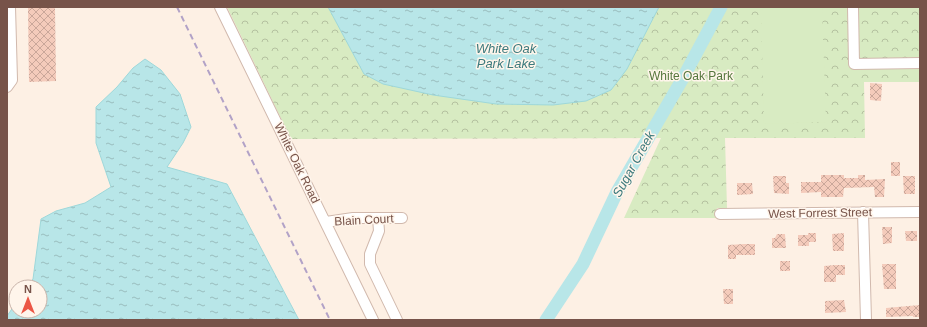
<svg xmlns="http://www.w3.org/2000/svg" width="927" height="327" viewBox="0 0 927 327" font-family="Helvetica,sans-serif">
	<defs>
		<pattern id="park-crowns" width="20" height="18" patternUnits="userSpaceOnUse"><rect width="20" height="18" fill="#d8ebc2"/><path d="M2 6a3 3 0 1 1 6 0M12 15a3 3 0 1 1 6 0" fill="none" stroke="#b4c1a0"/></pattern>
		<pattern id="water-ripples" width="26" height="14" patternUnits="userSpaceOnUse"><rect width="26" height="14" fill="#b8e6e8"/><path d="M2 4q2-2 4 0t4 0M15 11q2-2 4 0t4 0" fill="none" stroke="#9abdbe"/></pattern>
		<pattern id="building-cross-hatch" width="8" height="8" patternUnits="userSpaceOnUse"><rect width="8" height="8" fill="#f4cbbb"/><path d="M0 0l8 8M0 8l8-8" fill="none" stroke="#caa79a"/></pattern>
	</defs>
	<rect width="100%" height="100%" fill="#fdf0e4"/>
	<!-- park -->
	<path fill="url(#park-crowns)" d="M 227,7 L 920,7 L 920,82 L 864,82 L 865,138 L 725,138 L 727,208 L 717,208 L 716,218 L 624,218 L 661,138 L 291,139 Z"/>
	<!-- pitch -->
	<path fill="#d8ebc2" d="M 761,7 L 822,7 L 826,122 L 764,124 Z"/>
	<!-- water -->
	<path fill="url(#water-ripples)" stroke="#9ed8da" d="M 328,7 L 659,7 L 627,69 L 611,90 L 586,101 L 553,105 L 496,104 L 433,95 L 383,84 L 364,74 Z
		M 145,59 L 161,70 L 180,94 L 191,127 L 183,143 L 167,167 L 227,184 L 299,320 L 7,320 L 7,316 L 16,303 L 16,311 L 40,311 L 40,287 L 27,287 L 33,279 L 41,219 L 56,211 L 85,203 L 111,187 L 96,143 L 96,107 L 117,87 L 133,68 Z"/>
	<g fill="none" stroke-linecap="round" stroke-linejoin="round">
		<!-- river -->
		<path stroke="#b8e6e8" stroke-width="13" d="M 546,320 L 583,264 L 617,192 L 683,78 L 721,7"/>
	</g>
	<!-- building -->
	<path fill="url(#building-cross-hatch)" d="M 28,7 L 55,7 L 56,81 L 29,82 Z
		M 870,83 L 882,84 L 881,101 L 870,100 Z
		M 891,162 L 900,162 L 900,176 L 891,176 Z
		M 821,175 L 844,175 L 844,178 L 858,178 L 858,175 L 865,175 L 865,180 L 885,179 L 884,197 L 875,197 L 874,187 L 844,188 L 843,197 L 821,197 L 821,192 L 801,193 L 801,182 L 821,182 Z
		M 773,176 L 786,176 L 786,183 L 789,183 L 789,194 L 774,193 Z
		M 903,176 L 915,176 L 915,194 L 904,194 Z
		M 737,183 L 752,183 L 753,194 L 737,195 Z
		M 882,227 L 892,227 L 892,243 L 883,244 Z
		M 905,231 L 917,231 L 917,241 L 906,241 Z
		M 808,233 L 816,233 L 816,242 L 809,242 L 809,246 L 798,246 L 798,235 L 808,235 Z
		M 844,233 L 844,251 L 833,251 L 832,234 Z
		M 777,234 L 785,234 L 786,248 L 772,248 L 772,238 L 775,238 Z
		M 744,244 L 755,244 L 755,255 L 736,255 L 736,259 L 728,259 L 728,245 Z
		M 780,261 L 790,261 L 790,271 L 780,271 Z
		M 882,264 L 896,264 L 896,289 L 884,289 Z
		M 835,265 L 845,265 L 845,275 L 836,275 L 836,282 L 824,282 L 824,266 Z
		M 723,289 L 733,289 L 733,304 L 724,304 Z
		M 844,300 L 846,312 L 825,313 L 825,301 Z
		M 920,305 L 920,317 L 913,317 L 913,316 L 886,317 L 886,308 Z"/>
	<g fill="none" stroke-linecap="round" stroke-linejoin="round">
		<!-- minor casing -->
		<g stroke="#d1b9ad" stroke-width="12">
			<path id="minor" d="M 220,7 L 373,320
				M 853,7 L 854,64 L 920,63
				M 7,87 L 12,80 L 10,7
				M 863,212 L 866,320
				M 720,214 L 920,212
				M 378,218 L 379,231 L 370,254 L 370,264 L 397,320
				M 326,222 L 353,218 L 402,218"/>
		</g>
		<!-- minor -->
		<use href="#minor" stroke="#fff" stroke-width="10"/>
		<!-- rail -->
		<path stroke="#b2a2c7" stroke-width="2" stroke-dasharray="6 4" stroke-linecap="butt" d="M 177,7 L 330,320"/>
	</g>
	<g text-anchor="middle" stroke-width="3" stroke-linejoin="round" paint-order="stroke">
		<!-- park labels -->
		<g font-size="12" fill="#56773d" stroke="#fff5eb">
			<text x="691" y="80">White Oak Park</text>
		</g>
		<!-- street labels -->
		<g font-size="12" fill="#775349" stroke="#fff5eb">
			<text transform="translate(297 163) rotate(64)" y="4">White Oak Road</text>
			<text transform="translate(820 213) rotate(-1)" y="4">West Forrest Street</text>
			<text transform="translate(364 220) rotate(-3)" y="4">Blain Court</text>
		</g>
		<!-- water labels -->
		<g font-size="13" font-style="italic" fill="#3c7a7d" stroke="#fff5eb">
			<text x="506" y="53">White Oak<tspan x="506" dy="15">Park Lake</tspan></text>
			<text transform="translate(633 164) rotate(-61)" y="5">Sugar Creek</text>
		</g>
	</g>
	<!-- border -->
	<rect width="927" height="327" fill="none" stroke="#775349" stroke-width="16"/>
	<!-- north arrow -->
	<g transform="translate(28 299)"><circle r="19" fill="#fff5eb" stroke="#c9b4aa"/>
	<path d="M0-3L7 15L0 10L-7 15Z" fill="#eb5645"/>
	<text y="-6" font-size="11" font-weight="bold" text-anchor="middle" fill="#775349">N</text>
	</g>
</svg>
